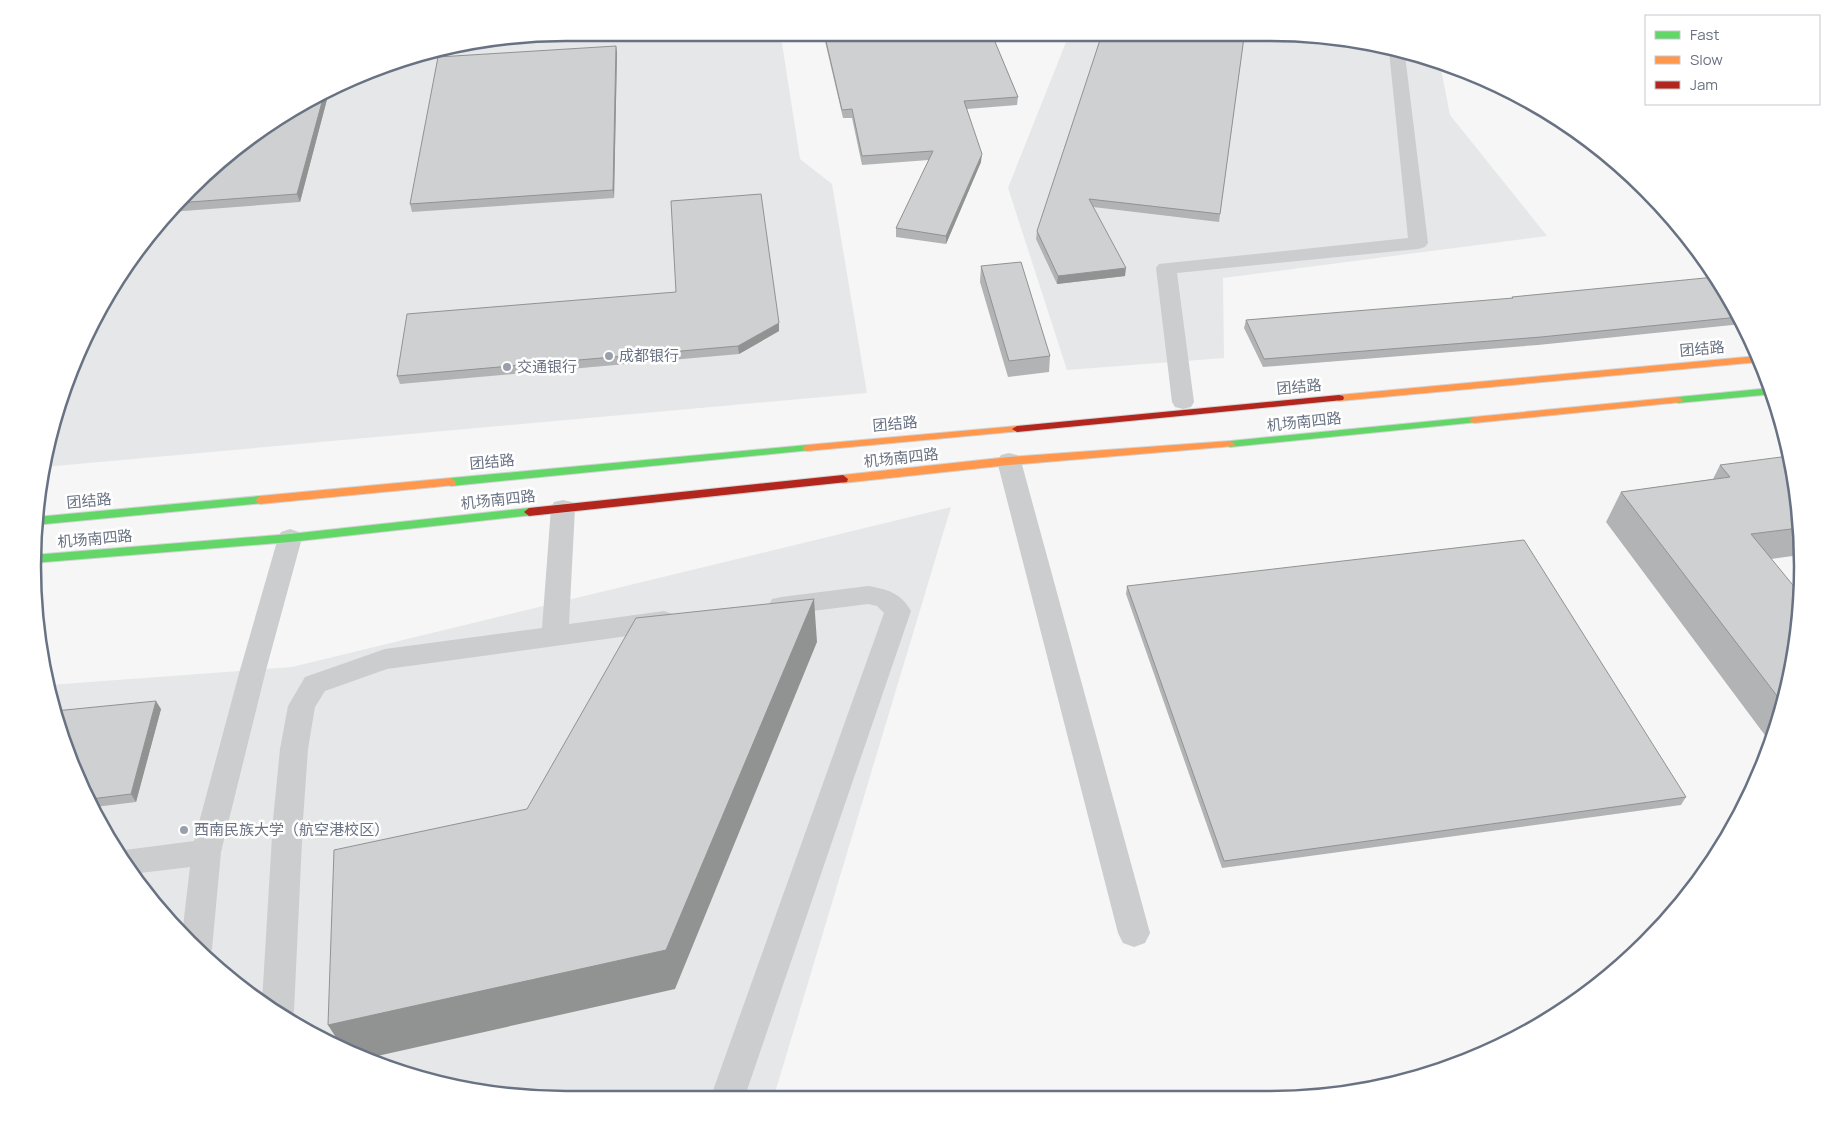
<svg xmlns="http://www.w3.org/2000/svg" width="1835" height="1132" viewBox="0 0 1835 1132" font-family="Manrope,'Noto Sans SC',sans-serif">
	<rect width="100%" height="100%" fill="#f6f6f6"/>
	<!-- built -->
	<path fill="#e6e7e8" d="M 496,37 L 781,37 L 800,159 L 832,184 L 867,393 L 44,467 L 61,395 L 123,269 L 189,189 L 330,88 L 395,61 Z
		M 1068,37 L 1338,37 L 1440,64 L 1450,115 L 1547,236 L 1223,278 L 1224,358 L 1067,370 L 1008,188 Z
		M 951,507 L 774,1096 L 497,1095 L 362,1059 L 241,989 L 189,943 L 123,863 L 61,737 L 49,685 L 292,667 Z"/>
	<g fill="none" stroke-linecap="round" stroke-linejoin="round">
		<!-- fast casing -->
		<g stroke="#d2d3d4" stroke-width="2">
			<path id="fast" d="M 1771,388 L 1774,394 L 1678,403 L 1673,400 L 1678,397 Z
				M 1474,417 L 1478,418 L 1479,420 L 1478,422 L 1230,447 L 1225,444 L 1230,441 Z
				M 807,445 L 812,448 L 811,450 L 451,486 L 446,482 L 451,478 Z
				M 260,496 L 265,500 L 264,503 L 35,525 L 36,517 Z
				M 529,508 L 534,512 L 533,515 L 290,542 L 33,563 L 33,555 L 290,534 Z"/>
		</g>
		<!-- slow casing -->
		<g stroke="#d2d3d4" stroke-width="2">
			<path id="slow" d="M 1757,356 L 1759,362 L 1339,401 L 1334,398 L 1339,395 Z
				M 1678,397 L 1683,400 L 1682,402 L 1474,423 L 1469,420 L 1474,417 Z
				M 1017,426 L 1021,427 L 1022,429 L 1021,431 L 807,451 L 802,448 L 807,445 Z
				M 1230,441 L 1235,444 L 1234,446 L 1009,465 L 843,483 L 838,479 L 843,475 L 1009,457 Z
				M 451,478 L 456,482 L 455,485 L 260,504 L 255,500 L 260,496 Z"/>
		</g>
		<!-- jam casing -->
		<g stroke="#d2d3d4" stroke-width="2">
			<path id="jam" d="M 1339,395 L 1343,396 L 1344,398 L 1343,400 L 1017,432 L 1012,429 L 1017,426 Z
				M 843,475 L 848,479 L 847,482 L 529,516 L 524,512 L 529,508 Z"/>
		</g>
		<!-- lane -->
		<path fill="#cccdcf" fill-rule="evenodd" d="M 1389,51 L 1405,55 L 1428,243 L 1425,247 L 1418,249 L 1177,273 L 1194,402 L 1191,407 L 1183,409 L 1175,407 L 1172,402 L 1156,268 L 1159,264 L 1408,238 Z
			M 1009,453 L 1017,455 L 1021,461 L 1150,933 L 1145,943 L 1134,947 L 1123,943 L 1118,933 L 997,461 L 1001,455 Z
			M 563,500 L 572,502 L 575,508 L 569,624 L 664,611 L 673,614 L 677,621 L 673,628 L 664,631 L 387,669 L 325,691 L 315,707 L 308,749 L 303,820 L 294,1011 L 291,1018 L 262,1002 L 273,820 L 280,749 L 288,706 L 305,677 L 385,649 L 542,628 L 551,508 L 554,502 Z
			M 290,529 L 299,532 L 302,538 L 266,670 L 221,852 L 212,949 L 207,959 L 182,935 L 190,867 L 132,874 L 123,863 L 117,851 L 194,841 L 240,670 L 278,538 L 281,532 Z
			M 868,586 C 887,589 901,593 911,611 L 745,1096 L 711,1096 L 884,613 L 877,606 L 868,604 L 781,615 L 772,613 L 768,606 L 772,599 L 781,597 Z"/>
		<!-- fast -->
		<use href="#fast" fill="#63d668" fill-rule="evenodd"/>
		<!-- slow -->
		<use href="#slow" fill="#ff974d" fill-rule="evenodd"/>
		<!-- jam -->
		<use href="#jam" fill="#b3261e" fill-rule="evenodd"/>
	</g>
	<!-- wall -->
	<path fill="#b2b3b4" d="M 824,37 L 993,37 L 1018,97 L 1017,105 L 967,109 L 981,162 L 946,244 L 896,237 L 896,228 L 929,160 L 862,165 L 852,118 L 843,118 Z
		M 1244,37 L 1219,222 L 1093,207 L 1125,276 L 1057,284 L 1036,239 L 1037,231 Z
		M 616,46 L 617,53 L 614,198 L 412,212 L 410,204 Z
		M 330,88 L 300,202 L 170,212 L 189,189 L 241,143 Z
		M 981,266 L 1050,356 L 1049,372 L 1008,377 L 980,282 Z
		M 1512,297 L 1731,299 L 1742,324 L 1538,345 L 1263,367 L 1244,328 L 1246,320 L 1511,299 Z
		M 779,331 L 739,354 L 400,384 L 397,376 Z
		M 1720,465 L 1798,496 L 1800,555 L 1771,559 L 1784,704 L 1770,742 L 1606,522 L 1621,492 L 1713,479 Z
		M 1127,586 L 1686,797 L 1681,805 L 1222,868 L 1126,594 Z
		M 161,709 L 136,802 L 95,807 L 61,737 Z"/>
	<!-- shaded-wall -->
	<path fill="#919292" d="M 616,46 L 617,53 L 614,198 L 613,190 Z
		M 330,88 L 300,202 L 297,194 L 325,91 Z
		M 982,154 L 981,162 L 946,244 L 946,236 Z
		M 1126,268 L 1125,276 L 1057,284 L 1058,276 Z
		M 779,323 L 779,331 L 739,354 L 738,346 Z
		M 814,599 L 817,642 L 675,989 L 364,1059 L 342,1047 L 328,1025 Z
		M 156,701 L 161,709 L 136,802 L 131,794 Z"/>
	<!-- building -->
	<path fill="#cfd0d1" stroke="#919292" d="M 825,37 L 993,37 L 1018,97 L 964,101 L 982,154 L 946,236 L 896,228 L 933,151 L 862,156 L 852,109 L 842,110 Z
		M 1101,37 L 1244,37 L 1220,214 L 1089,199 L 1126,268 L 1058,276 L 1037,231 Z
		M 616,46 L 613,190 L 410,204 L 438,57 Z
		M 325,91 L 297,194 L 177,203 L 189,189 L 241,143 Z
		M 761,194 L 779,323 L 738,346 L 397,376 L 407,314 L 676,292 L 671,201 Z
		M 1021,262 L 1050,356 L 1009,361 L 981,266 Z
		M 1715,277 L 1731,299 L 1739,317 L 1541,337 L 1264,359 L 1246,320 L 1513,298 L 1512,297 Z
		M 1789,456 L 1798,496 L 1799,528 L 1751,534 L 1801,595 L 1801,601 L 1784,705 L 1621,492 L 1730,477 L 1720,465 Z
		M 1524,540 L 1686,797 L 1224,861 L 1127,586 Z
		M 814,599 L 666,950 L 328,1025 L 334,850 L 527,809 L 636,618 Z
		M 156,701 L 131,794 L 91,799 L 61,737 L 55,711 Z"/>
	<!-- markers -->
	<g fill="#9aa0ab" stroke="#fff" stroke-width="2">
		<circle cx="609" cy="356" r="5"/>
		<circle cx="507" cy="367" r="5"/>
		<circle cx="184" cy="830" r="5"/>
	</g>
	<g text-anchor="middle" stroke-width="5" stroke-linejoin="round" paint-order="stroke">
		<!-- street labels -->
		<g font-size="15" fill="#697283" stroke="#fff">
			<text transform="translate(1702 349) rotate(-5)" y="5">团结路</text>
			<text transform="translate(1299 387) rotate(-5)" y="5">团结路</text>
			<text transform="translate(1304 422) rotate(-6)" y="5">机场南四路</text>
			<text transform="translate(895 424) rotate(-5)" y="5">团结路</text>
			<text transform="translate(901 458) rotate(-6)" y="5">机场南四路</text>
			<text transform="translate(492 462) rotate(-5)" y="5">团结路</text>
			<text transform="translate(498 500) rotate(-6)" y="5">机场南四路</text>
			<text transform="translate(89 501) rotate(-5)" y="5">团结路</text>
			<text transform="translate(95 539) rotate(-5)" y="5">机场南四路</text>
		</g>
		<!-- poi labels -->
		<g font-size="15" fill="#697283" stroke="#fff" text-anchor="start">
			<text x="619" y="361">成都银行</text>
			<text x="517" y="372">交通银行</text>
			<text x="194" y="835">西南民族大学（航空港校区）</text>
		</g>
	</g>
	<!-- crop -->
	<path d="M0 0H1835V1132H0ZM566 41H1269A525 525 0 0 1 1794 566V566A525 525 0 0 1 1269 1091H566A525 525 0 0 1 41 566V566A525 525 0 0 1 566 41Z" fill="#fff" fill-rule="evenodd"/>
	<path fill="none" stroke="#697283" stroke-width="2.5" d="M566 41H1269A525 525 0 0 1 1794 566V566A525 525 0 0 1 1269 1091H566A525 525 0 0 1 41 566V566A525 525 0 0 1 566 41Z"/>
	<!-- legend -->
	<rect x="1645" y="15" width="175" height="90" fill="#ffffff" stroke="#c3c7cd"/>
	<rect x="1655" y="31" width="25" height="8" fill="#63d668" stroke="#c3c7cd"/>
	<text x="1690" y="40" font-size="15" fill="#697283">Fast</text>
	<rect x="1655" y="56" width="25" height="8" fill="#ff974d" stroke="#c3c7cd"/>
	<text x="1690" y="65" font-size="15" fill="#697283">Slow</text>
	<rect x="1655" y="81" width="25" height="8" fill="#b3261e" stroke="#c3c7cd"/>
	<text x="1690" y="90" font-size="15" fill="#697283">Jam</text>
</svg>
